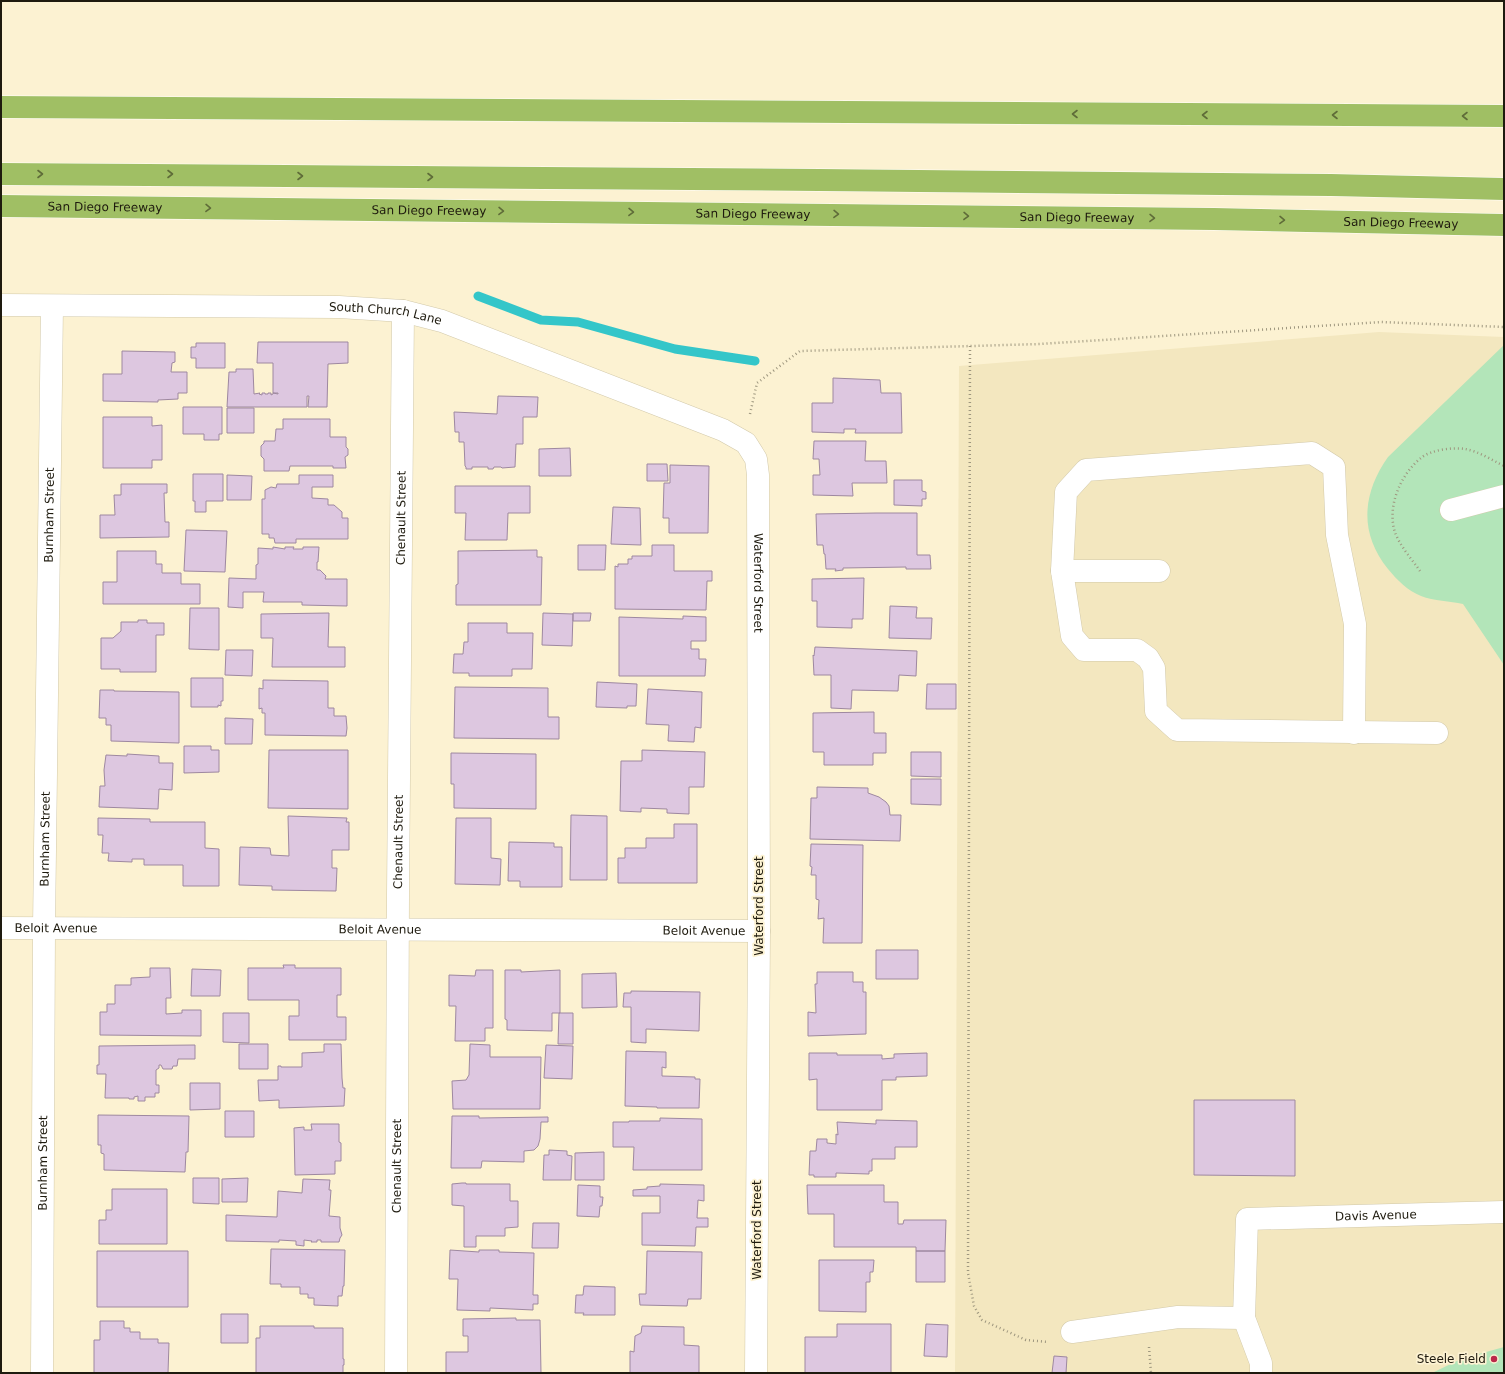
<svg xmlns="http://www.w3.org/2000/svg" width="1505" height="1374" viewBox="0 0 1505 1374" font-family="'DejaVu Sans',sans-serif">
	<rect width="100%" height="100%" fill="#fcf2d2"/>
	<!-- built -->
	<path fill="#f3e7bf" d="M 1379,332 L 1504,337 L 1504,1373 L 955,1373 L 959,366 Z"/>
	<!-- green -->
	<path fill="#b3e5b9" d="M 1504,345 L 1504,665 L 1463,604 C 1450,601 1434,601 1421,596 C 1408,591 1397,580 1388,569 C 1359,533 1362,494 1388,457 Z
		M 1504,1347 L 1504,1373 L 1432,1373 L 1461,1359 Z"/>
	<g fill="none" stroke-linecap="round" stroke-linejoin="round">
		<!-- stream -->
		<path stroke="#34c6c9" stroke-width="9" d="M 478,296 L 541,320 L 578,322 L 675,349 L 755,361"/>
	</g>
	<!-- building -->
	<path fill="#ddc7e0" stroke="#9e88a0" d="M 258,342 L 348,342 L 348,363 L 328,364 L 327,407 L 308,407 L 309,396 L 307,396 L 307,407 L 227,407 L 229,372 L 236,372 L 236,369 L 253,369 L 254,394 L 260,393 L 259,394 L 262,395 L 262,393 L 265,393 L 265,394 L 268,394 L 268,393 L 271,393 L 271,395 L 273,394 L 273,393 L 278,394 L 278,393 L 273,393 L 273,363 L 257,363 Z
		M 196,343 L 225,343 L 225,368 L 196,368 L 196,358 L 191,358 L 191,347 L 196,347 Z
		M 122,351 L 175,352 L 175,362 L 172,363 L 171,372 L 187,372 L 187,393 L 178,393 L 178,399 L 158,400 L 158,402 L 103,401 L 103,374 L 122,374 Z
		M 833,378 L 880,380 L 881,393 L 901,393 L 902,433 L 855,433 L 856,429 L 844,429 L 844,433 L 812,432 L 812,403 L 833,403 Z
		M 498,396 L 538,397 L 537,417 L 523,417 L 523,444 L 516,444 L 515,467 L 502,468 L 501,467 L 494,467 L 493,469 L 488,469 L 488,467 L 472,467 L 472,469 L 466,469 L 466,467 L 465,466 L 464,442 L 459,442 L 459,432 L 455,432 L 454,412 L 497,414 Z
		M 183,407 L 222,407 L 222,434 L 219,434 L 219,440 L 204,440 L 204,434 L 183,434 Z
		M 227,408 L 254,408 L 254,433 L 227,433 Z
		M 103,417 L 152,417 L 152,426 L 162,425 L 162,460 L 152,460 L 152,468 L 103,468 Z
		M 283,419 L 330,419 L 330,437 L 346,437 L 346,447 L 348,449 L 348,455 L 345,457 L 346,468 L 333,468 L 333,466 L 290,466 L 289,471 L 264,471 L 264,459 L 261,456 L 261,446 L 264,443 L 264,441 L 275,441 L 276,429 L 283,429 Z
		M 814,441 L 866,441 L 865,461 L 886,461 L 887,483 L 852,483 L 853,496 L 813,495 L 813,475 L 820,475 L 819,459 L 813,459 Z
		M 570,448 L 571,476 L 539,476 L 539,449 Z
		M 647,464 L 667,464 L 668,481 L 647,481 Z
		M 670,465 L 709,466 L 708,533 L 669,533 L 669,518 L 663,518 L 664,483 L 670,483 Z
		M 193,474 L 223,474 L 223,501 L 206,501 L 206,512 L 195,512 L 195,501 L 193,501 Z
		M 227,475 L 252,476 L 251,500 L 227,500 Z
		M 299,475 L 333,475 L 333,487 L 312,487 L 312,498 L 328,499 L 328,505 L 334,505 L 342,512 L 342,518 L 348,518 L 348,539 L 296,539 L 296,543 L 275,543 L 274,538 L 269,538 L 269,534 L 262,534 L 262,499 L 265,499 L 265,490 L 271,487 L 276,488 L 277,484 L 299,484 Z
		M 894,480 L 922,480 L 922,491 L 926,492 L 926,499 L 922,499 L 922,506 L 894,505 Z
		M 121,484 L 167,484 L 167,493 L 164,493 L 165,522 L 169,522 L 169,537 L 100,538 L 100,515 L 115,515 L 114,495 L 121,495 Z
		M 455,486 L 530,486 L 530,513 L 508,513 L 507,540 L 465,540 L 466,513 L 455,513 Z
		M 613,507 L 640,508 L 641,545 L 611,544 Z
		M 876,513 L 917,513 L 917,555 L 930,555 L 931,569 L 906,569 L 906,567 L 843,568 L 843,570 L 835,571 L 836,569 L 826,569 L 825,554 L 824,554 L 823,545 L 817,545 L 816,514 Z
		M 186,530 L 227,531 L 225,572 L 184,571 Z
		M 578,545 L 606,545 L 605,570 L 578,570 Z
		M 652,545 L 674,545 L 674,571 L 712,571 L 712,581 L 707,581 L 706,610 L 615,609 L 615,566 L 618,567 L 618,564 L 628,564 L 628,559 L 632,559 L 632,556 L 652,556 Z
		M 273,547 L 285,549 L 285,547 L 294,547 L 293,549 L 303,549 L 303,547 L 319,547 L 318,562 L 317,562 L 317,570 L 320,570 L 326,576 L 325,579 L 347,579 L 347,606 L 302,605 L 302,602 L 263,602 L 264,592 L 243,592 L 243,608 L 228,607 L 229,578 L 256,579 L 256,565 L 258,564 L 258,548 L 273,549 Z
		M 537,550 L 537,557 L 542,557 L 541,605 L 456,605 L 456,585 L 458,584 L 458,551 Z
		M 117,551 L 156,551 L 156,564 L 162,564 L 162,573 L 181,573 L 181,584 L 200,584 L 200,604 L 103,604 L 103,582 L 117,582 Z
		M 864,578 L 863,619 L 852,619 L 852,628 L 817,627 L 817,601 L 812,601 L 812,579 Z
		M 890,606 L 917,607 L 916,618 L 932,618 L 931,639 L 889,638 Z
		M 190,608 L 219,608 L 219,650 L 189,649 Z
		M 329,613 L 328,647 L 345,647 L 345,667 L 272,667 L 273,638 L 261,638 L 261,614 Z
		M 543,613 L 573,614 L 572,646 L 542,645 Z
		M 573,613 L 591,613 L 590,621 L 573,621 Z
		M 683,616 L 706,617 L 706,641 L 691,641 L 691,649 L 699,649 L 699,659 L 706,659 L 705,676 L 619,676 L 619,617 L 683,619 Z
		M 138,620 L 147,620 L 147,623 L 164,623 L 164,635 L 156,635 L 156,672 L 120,672 L 120,669 L 101,669 L 101,638 L 113,638 L 121,631 L 121,622 L 138,622 Z
		M 468,623 L 507,623 L 507,633 L 533,633 L 532,669 L 512,669 L 512,676 L 469,676 L 469,673 L 453,673 L 454,654 L 463,654 L 464,642 L 468,642 Z
		M 815,647 L 917,651 L 916,676 L 899,675 L 898,691 L 852,690 L 851,709 L 831,708 L 831,675 L 814,675 L 813,655 L 814,656 Z
		M 226,650 L 253,650 L 252,676 L 225,675 Z
		M 191,678 L 223,678 L 223,701 L 221,701 L 221,706 L 218,705 L 218,707 L 191,707 Z
		M 263,680 L 328,681 L 328,708 L 334,708 L 334,716 L 346,716 L 347,728 L 346,736 L 265,735 L 265,713 L 262,713 L 262,708 L 259,709 L 259,688 L 263,689 Z
		M 597,682 L 637,684 L 636,706 L 627,706 L 627,708 L 596,707 Z
		M 927,684 L 956,684 L 956,709 L 926,709 Z
		M 455,687 L 548,688 L 548,717 L 559,717 L 559,739 L 454,738 Z
		M 648,689 L 702,692 L 701,728 L 695,727 L 694,742 L 668,741 L 669,725 L 646,724 Z
		M 100,690 L 114,690 L 114,691 L 179,692 L 179,743 L 111,741 L 111,725 L 106,725 L 106,718 L 99,718 Z
		M 874,712 L 874,733 L 886,733 L 886,753 L 873,753 L 873,765 L 824,765 L 824,752 L 813,752 L 813,713 Z
		M 225,718 L 253,719 L 252,744 L 225,744 Z
		M 184,746 L 211,746 L 211,750 L 219,750 L 219,772 L 184,773 Z
		M 269,750 L 348,750 L 348,809 L 268,808 Z
		M 642,750 L 705,752 L 704,787 L 689,787 L 689,814 L 667,813 L 667,809 L 641,808 L 641,812 L 620,811 L 621,761 L 642,761 Z
		M 911,752 L 941,752 L 941,777 L 911,776 Z
		M 451,753 L 536,754 L 536,809 L 454,808 L 454,784 L 451,784 Z
		M 127,754 L 159,756 L 159,763 L 173,763 L 172,790 L 159,789 L 158,809 L 99,807 L 100,786 L 105,786 L 104,770 L 106,755 L 127,756 Z
		M 911,779 L 941,779 L 941,805 L 911,804 Z
		M 817,787 L 868,788 L 868,793 L 879,797 L 886,802 L 889,806 L 890,815 L 901,815 L 900,841 L 810,839 L 811,798 L 817,798 Z
		M 571,815 L 607,816 L 607,880 L 570,880 Z
		M 288,816 L 347,818 L 346,822 L 349,822 L 349,850 L 332,850 L 332,868 L 337,868 L 336,891 L 272,890 L 272,886 L 239,885 L 240,847 L 270,848 L 271,855 L 289,856 Z
		M 98,818 L 150,819 L 150,822 L 205,822 L 205,848 L 219,849 L 219,886 L 183,886 L 183,865 L 144,865 L 144,859 L 132,859 L 132,862 L 108,861 L 109,853 L 102,853 L 103,835 L 98,835 Z
		M 456,818 L 491,818 L 491,858 L 501,859 L 500,885 L 455,884 Z
		M 674,824 L 697,824 L 697,883 L 618,883 L 618,858 L 625,858 L 625,848 L 646,848 L 646,838 L 674,838 Z
		M 509,842 L 554,843 L 554,847 L 562,847 L 562,887 L 520,887 L 520,881 L 508,881 Z
		M 811,844 L 863,845 L 862,943 L 823,943 L 824,918 L 818,919 L 819,900 L 816,899 L 816,875 L 811,875 L 812,867 L 810,866 Z
		M 876,950 L 918,950 L 918,979 L 876,979 Z
		M 283,965 L 295,965 L 295,968 L 341,968 L 341,995 L 337,995 L 337,1017 L 346,1017 L 346,1040 L 289,1040 L 289,1016 L 299,1016 L 299,1000 L 248,1000 L 248,968 L 284,968 Z
		M 150,968 L 170,968 L 171,998 L 166,998 L 166,1014 L 182,1013 L 182,1010 L 201,1010 L 201,1036 L 100,1035 L 100,1012 L 107,1012 L 107,1004 L 115,1004 L 115,985 L 131,985 L 131,978 L 150,977 Z
		M 192,969 L 221,970 L 220,996 L 191,996 Z
		M 476,970 L 493,970 L 493,1028 L 485,1028 L 485,1041 L 455,1041 L 456,1006 L 449,1006 L 449,975 L 475,976 Z
		M 505,970 L 521,970 L 521,972 L 560,970 L 560,1013 L 552,1013 L 552,1031 L 507,1030 L 507,1020 L 505,1019 Z
		M 817,972 L 853,972 L 853,982 L 863,982 L 863,992 L 866,992 L 866,1034 L 808,1036 L 808,1012 L 816,1013 L 815,984 L 817,984 Z
		M 616,973 L 617,1007 L 582,1008 L 582,974 Z
		M 631,991 L 700,992 L 699,1031 L 646,1029 L 646,1043 L 631,1042 L 631,1007 L 623,1007 L 624,993 L 631,993 Z
		M 223,1013 L 249,1013 L 249,1043 L 223,1042 Z
		M 559,1013 L 573,1013 L 573,1044 L 558,1044 Z
		M 239,1044 L 268,1044 L 268,1069 L 239,1069 Z
		M 324,1044 L 341,1044 L 342,1078 L 343,1088 L 345,1088 L 344,1106 L 279,1108 L 279,1100 L 259,1101 L 258,1080 L 278,1080 L 278,1066 L 281,1066 L 281,1067 L 302,1067 L 302,1053 L 324,1052 Z
		M 470,1044 L 490,1045 L 490,1057 L 541,1057 L 540,1109 L 453,1109 L 452,1081 L 466,1080 L 469,1075 Z
		M 195,1045 L 195,1059 L 178,1059 L 177,1066 L 173,1066 L 172,1069 L 163,1069 L 161,1065 L 159,1065 L 159,1068 L 156,1070 L 156,1085 L 159,1085 L 159,1093 L 155,1093 L 155,1097 L 145,1097 L 145,1101 L 138,1101 L 138,1096 L 134,1097 L 134,1099 L 129,1099 L 129,1098 L 105,1098 L 106,1074 L 97,1074 L 97,1065 L 99,1065 L 99,1046 Z
		M 546,1045 L 573,1046 L 572,1079 L 544,1078 Z
		M 626,1051 L 666,1052 L 666,1068 L 662,1067 L 662,1076 L 695,1077 L 695,1079 L 700,1079 L 699,1108 L 657,1108 L 657,1107 L 625,1106 Z
		M 809,1053 L 837,1053 L 837,1055 L 882,1055 L 882,1059 L 894,1058 L 894,1054 L 927,1053 L 927,1076 L 896,1077 L 896,1080 L 882,1080 L 882,1110 L 817,1110 L 817,1079 L 809,1080 Z
		M 190,1083 L 220,1083 L 220,1109 L 190,1110 Z
		M 1194,1100 L 1295,1100 L 1295,1176 L 1194,1175 Z
		M 225,1111 L 254,1111 L 254,1137 L 225,1137 Z
		M 98,1115 L 189,1116 L 188,1152 L 186,1152 L 185,1172 L 104,1170 L 104,1154 L 101,1153 L 101,1145 L 98,1145 Z
		M 452,1116 L 479,1116 L 479,1118 L 548,1117 L 548,1122 L 541,1122 L 540,1139 L 538,1146 L 534,1150 L 524,1151 L 524,1162 L 482,1161 L 481,1168 L 451,1168 Z
		M 660,1118 L 702,1119 L 702,1170 L 633,1170 L 634,1147 L 613,1147 L 613,1122 L 629,1122 L 629,1121 L 660,1121 Z
		M 876,1120 L 917,1121 L 917,1147 L 895,1147 L 895,1159 L 872,1159 L 872,1171 L 869,1171 L 869,1174 L 836,1173 L 836,1177 L 814,1177 L 814,1175 L 809,1175 L 810,1151 L 816,1151 L 817,1139 L 827,1139 L 827,1143 L 836,1144 L 836,1134 L 838,1135 L 837,1122 L 876,1124 Z
		M 311,1124 L 339,1124 L 339,1142 L 341,1143 L 341,1161 L 335,1161 L 335,1174 L 295,1175 L 294,1128 L 304,1127 L 304,1130 L 312,1130 Z
		M 549,1150 L 567,1151 L 567,1155 L 572,1156 L 571,1180 L 543,1180 L 544,1155 L 549,1155 Z
		M 604,1152 L 604,1180 L 575,1180 L 575,1153 Z
		M 193,1178 L 219,1178 L 219,1204 L 193,1203 Z
		M 248,1178 L 247,1202 L 222,1202 L 222,1179 Z
		M 303,1179 L 330,1180 L 329,1190 L 331,1190 L 329,1216 L 340,1217 L 340,1228 L 342,1235 L 340,1238 L 339,1242 L 321,1242 L 321,1240 L 317,1240 L 317,1242 L 311,1242 L 312,1241 L 304,1240 L 304,1246 L 296,1245 L 296,1241 L 279,1240 L 279,1242 L 226,1241 L 226,1215 L 277,1217 L 278,1191 L 302,1193 Z
		M 462,1183 L 466,1183 L 466,1184 L 510,1184 L 510,1201 L 518,1201 L 518,1227 L 505,1228 L 505,1236 L 476,1236 L 476,1247 L 464,1247 L 464,1206 L 452,1205 L 452,1184 Z
		M 660,1184 L 704,1185 L 704,1201 L 698,1200 L 697,1218 L 708,1218 L 708,1227 L 696,1227 L 695,1246 L 642,1245 L 642,1213 L 660,1213 L 660,1196 L 633,1196 L 633,1190 L 647,1189 L 647,1187 L 660,1186 Z
		M 578,1185 L 600,1186 L 600,1197 L 603,1197 L 602,1206 L 600,1206 L 599,1217 L 577,1216 Z
		M 807,1185 L 884,1185 L 884,1202 L 898,1202 L 898,1224 L 903,1224 L 904,1220 L 946,1220 L 945,1251 L 916,1251 L 916,1247 L 834,1247 L 834,1214 L 808,1214 Z
		M 112,1189 L 167,1189 L 167,1244 L 99,1244 L 99,1220 L 106,1220 L 106,1210 L 112,1210 Z
		M 533,1223 L 559,1223 L 558,1248 L 532,1248 Z
		M 271,1249 L 345,1250 L 344,1286 L 343,1286 L 342,1296 L 338,1296 L 338,1306 L 314,1305 L 314,1298 L 308,1298 L 308,1294 L 300,1294 L 300,1287 L 281,1287 L 281,1284 L 270,1284 Z
		M 450,1250 L 479,1252 L 479,1250 L 499,1250 L 499,1252 L 534,1253 L 533,1295 L 538,1295 L 538,1304 L 533,1304 L 533,1310 L 490,1308 L 490,1311 L 457,1310 L 458,1279 L 449,1279 Z
		M 97,1251 L 188,1251 L 188,1307 L 97,1307 Z
		M 647,1251 L 702,1252 L 701,1299 L 688,1299 L 687,1306 L 640,1305 L 639,1294 L 646,1294 Z
		M 916,1251 L 945,1251 L 945,1282 L 916,1282 Z
		M 819,1260 L 874,1260 L 873,1272 L 870,1272 L 870,1282 L 866,1282 L 866,1312 L 819,1311 Z
		M 584,1286 L 615,1287 L 615,1315 L 583,1315 L 584,1313 L 575,1313 L 576,1295 L 583,1295 Z
		M 221,1314 L 248,1314 L 248,1343 L 221,1343 Z
		M 516,1318 L 516,1320 L 540,1320 L 541,1373 L 446,1373 L 446,1352 L 468,1352 L 468,1336 L 463,1336 L 463,1319 Z
		M 100,1321 L 124,1321 L 124,1328 L 130,1328 L 130,1332 L 140,1332 L 140,1339 L 158,1339 L 158,1343 L 169,1343 L 168,1373 L 94,1373 L 94,1340 L 100,1340 Z
		M 837,1324 L 891,1324 L 891,1373 L 805,1373 L 805,1337 L 837,1337 Z
		M 926,1324 L 948,1325 L 947,1357 L 924,1356 Z
		M 260,1326 L 314,1326 L 314,1328 L 343,1328 L 343,1359 L 344,1359 L 344,1365 L 343,1365 L 343,1373 L 256,1373 L 256,1338 L 260,1338 Z
		M 642,1326 L 684,1327 L 684,1345 L 699,1346 L 699,1373 L 630,1373 L 630,1351 L 634,1352 L 635,1336 L 641,1333 Z
		M 1054,1356 L 1067,1357 L 1066,1373 L 1052,1373 Z"/>
	<g fill="none" stroke-linecap="round" stroke-linejoin="round">
		<!-- minor casing -->
		<g stroke="#d2c9aa" stroke-width="23">
			<g id="minor">
				<path id="s1" d="M 1,305 L 339,307 L 403,311 L 442,321 L 723,430 L 746,443 L 756,459 L 758,475 L 759,931 L 756,1373"/>
				<path d="M 1451,510 L 1504,496"/>
				<path d="M 1062,571 L 1066,492 L 1086,470 L 1312,453 L 1334,467 L 1337,535 L 1355,624 L 1354,733"/>
				<path d="M 1159,571 L 1062,571 L 1072,636 L 1084,650 L 1137,650 L 1148,658 L 1154,668 L 1156,711 L 1177,730 L 1437,733"/>
				<path id="s2" d="M 1,928 L 759,931"/>
				<path d="M 1072,1332 L 1178,1317 L 1244,1318"/>
				<path id="s3" d="M 42,1373 L 44,928 L 52,306"/>
				<path id="s4" d="M 396,1373 L 398,895 L 403,311"/>
				<path id="s5" d="M 1261,1373 L 1261,1363 L 1244,1318 L 1247,1219 L 1504,1212"/>
			</g>
		</g>
		<!-- highway casing -->
		<g stroke="#fff" stroke-width="23">
			<g id="highway">
				<path d="M 1,107 L 1504,116"/>
				<path d="M 1,174 L 819,180 L 1331,185 L 1504,189"/>
				<path id="s6" d="M 1,206 L 1214,219 L 1504,225"/>
			</g>
		</g>
		<!-- path -->
		<path stroke="#9e977f" stroke-width="2.5" stroke-dasharray="1 3" stroke-linecap="butt" d="M 970,346 L 968,1273 L 974,1306 L 982,1320 L 1026,1340 L 1048,1342
			M 750,414 L 757,383 L 800,351 L 1040,344 L 1381,322 L 1504,327
			M 1420,571 C 1411,558 1398,544 1394,529 C 1388,504 1401,474 1421,458 C 1430,450 1453,447 1465,449 C 1478,451 1492,460 1504,466
			M 1149,1347 L 1151,1373"/>
		<!-- minor -->
		<use href="#minor" stroke="#fff" stroke-width="22"/>
		<!-- highway -->
		<use href="#highway" stroke="#a0bf64" stroke-width="22"/>
	</g>
	<!-- one-way arrows -->
	<defs><path id="oneway-chevron" d="M-2-3.5L2.5 0L-2 3.5" fill="none" stroke-width="1.6" stroke-linecap="round" stroke-linejoin="round"/></defs>
	<g stroke="#5f6c39">
		<use href="#oneway-chevron" transform="translate(1075 114) rotate(-180)"/>
		<use href="#oneway-chevron" transform="translate(1205 115) rotate(-180)"/>
		<use href="#oneway-chevron" transform="translate(1335 115) rotate(-180)"/>
		<use href="#oneway-chevron" transform="translate(1465 116) rotate(-180)"/>
		<use href="#oneway-chevron" transform="translate(40 174)"/>
		<use href="#oneway-chevron" transform="translate(170 174)"/>
		<use href="#oneway-chevron" transform="translate(300 176)"/>
		<use href="#oneway-chevron" transform="translate(430 177)"/>
		<use href="#oneway-chevron" transform="translate(208 208) rotate(1)"/>
		<use href="#oneway-chevron" transform="translate(501 211) rotate(1)"/>
		<use href="#oneway-chevron" transform="translate(631 212) rotate(1)"/>
		<use href="#oneway-chevron" transform="translate(836 214) rotate(1)"/>
		<use href="#oneway-chevron" transform="translate(966 216) rotate(1)"/>
		<use href="#oneway-chevron" transform="translate(1152 218) rotate(1)"/>
		<use href="#oneway-chevron" transform="translate(1282 220) rotate(1)"/>
	</g>
	<!-- markers -->
	<circle fill="#ba294a" stroke="#fcf2d2" stroke-width="1.5" cx="1494" cy="1359" r="4"/>
	<g text-anchor="middle" stroke-width="3.5" stroke-linejoin="round" paint-order="stroke">
		<!-- street labels -->
		<g font-size="12" fill="#1e1a0e" stroke="#fcf2d2">
			<text dy="4" stroke="none"><textPath href="#s6" startOffset="104">San Diego Freeway</textPath></text>
			<text dy="4" stroke="none"><textPath href="#s6" startOffset="428">San Diego Freeway</textPath></text>
			<text dy="4" stroke="none"><textPath href="#s6" startOffset="752">San Diego Freeway</textPath></text>
			<text dy="4" stroke="none"><textPath href="#s6" startOffset="1076">San Diego Freeway</textPath></text>
			<text dy="4" stroke="none"><textPath href="#s6" startOffset="1400">San Diego Freeway</textPath></text>
			<text dy="4" stroke="none"><textPath href="#s1" startOffset="385">South Church Lane</textPath></text>
			<text dy="4" stroke="none"><textPath href="#s3" startOffset="858">Burnham Street</textPath></text>
			<text dy="4" stroke="none"><textPath href="#s4" startOffset="855">Chenault Street</textPath></text>
			<text dy="4" stroke="none"><textPath href="#s1" startOffset="913">Waterford Street</textPath></text>
			<text dy="4" stroke="none"><textPath href="#s3" startOffset="534">Burnham Street</textPath></text>
			<text dy="4" stroke="none"><textPath href="#s4" startOffset="531">Chenault Street</textPath></text>
			<text transform="translate(759 906) rotate(-90)" y="4">Waterford Street</text>
			<text dy="4" stroke="none"><textPath href="#s2" startOffset="55">Beloit Avenue</textPath></text>
			<text dy="4" stroke="none"><textPath href="#s2" startOffset="379">Beloit Avenue</textPath></text>
			<text dy="4" stroke="none"><textPath href="#s2" startOffset="703">Beloit Avenue</textPath></text>
			<text dy="4" stroke="none"><textPath href="#s3" startOffset="210">Burnham Street</textPath></text>
			<text dy="4" stroke="none"><textPath href="#s4" startOffset="207">Chenault Street</textPath></text>
			<text dy="4" stroke="none"><textPath href="#s5" startOffset="286">Davis Avenue</textPath></text>
			<text transform="translate(757 1230) rotate(-90)" y="4">Waterford Street</text>
		</g>
		<!-- poi labels -->
		<g font-size="12" fill="#1e1a0e" stroke="#fcf2d2" text-anchor="end">
			<text x="1486" y="1363">Steele Field</text>
		</g>
	</g>
	<!-- border -->
	<rect width="1505" height="1374" fill="none" stroke="#1e1a0e" stroke-width="4"/>
</svg>
